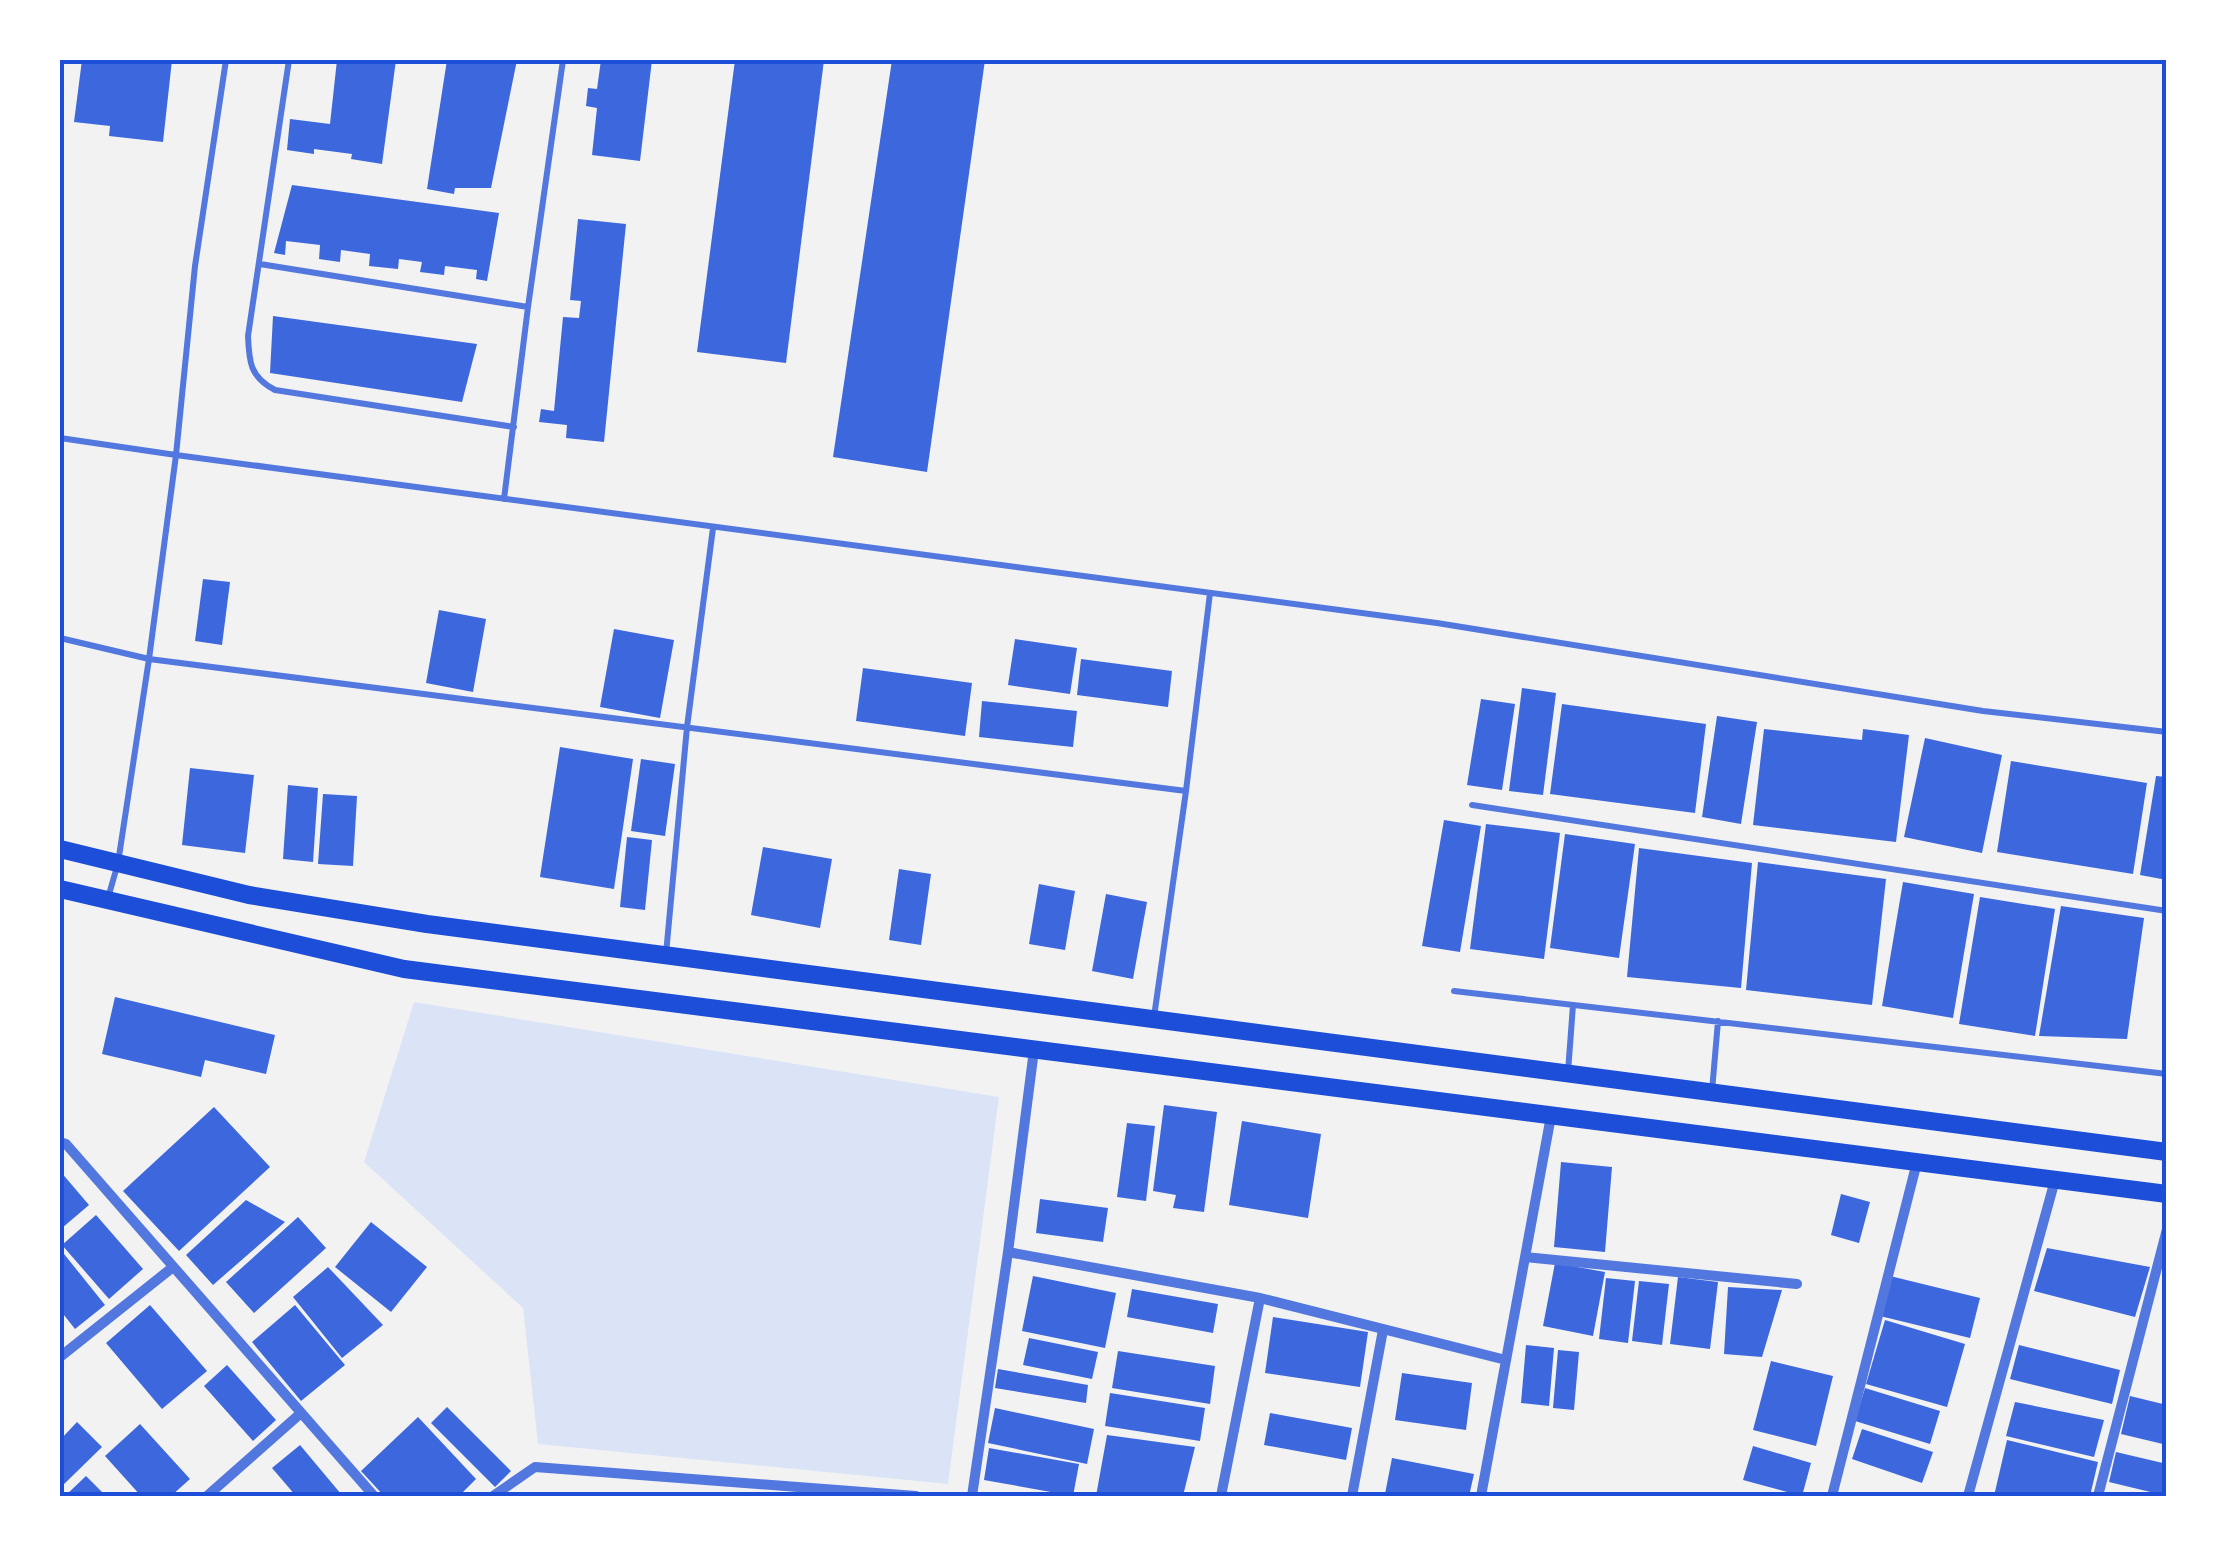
<svg xmlns="http://www.w3.org/2000/svg" width="2227" height="1556" viewBox="0 0 2227 1556" font-family="'Public Sans',sans-serif">
	<rect width="100%" height="100%" fill="#f2f2f2"/>
	<!-- green -->
	<path fill="#dbe4f7" d="M 414,1002 L 999,1097 L 948,1484 L 538,1444 L 523,1308 L 364,1162 Z"/>
	<!-- building -->
	<path fill="#3d67dc" d="M 82,60 L 172,60 L 163,142 L 109,136 L 110,126 L 74,122 Z
		M 337,60 L 396,60 L 382,164 L 351,159 L 352,154 L 314,149 L 314,154 L 287,150 L 290,119 L 330,124 Z
		M 447,60 L 517,60 L 491,188 L 455,188 L 454,194 L 427,189 Z
		M 601,60 L 652,60 L 640,161 L 592,155 L 597,108 L 586,106 L 588,88 L 597,89 Z
		M 735,60 L 824,60 L 786,363 L 697,352 Z
		M 892,60 L 985,60 L 927,472 L 833,457 Z
		M 292,185 L 499,213 L 487,281 L 476,279 L 477,270 L 445,266 L 444,275 L 420,272 L 422,262 L 399,259 L 398,269 L 369,266 L 370,254 L 341,250 L 340,262 L 319,259 L 320,245 L 286,241 L 285,255 L 274,253 Z
		M 578,219 L 626,224 L 604,442 L 566,438 L 567,425 L 539,422 L 541,409 L 554,411 L 563,317 L 579,318 L 581,301 L 570,300 Z
		M 273,316 L 477,344 L 462,402 L 270,373 Z
		M 203,579 L 230,582 L 222,645 L 195,641 Z
		M 439,610 L 486,619 L 473,692 L 426,683 Z
		M 614,629 L 674,640 L 660,718 L 600,707 Z
		M 1015,639 L 1077,648 L 1070,694 L 1008,685 Z
		M 1081,659 L 1172,671 L 1168,707 L 1077,695 Z
		M 863,668 L 972,683 L 965,736 L 856,721 Z
		M 1522,688 L 1556,693 L 1543,795 L 1509,791 Z
		M 1481,699 L 1515,704 L 1502,790 L 1467,785 Z
		M 982,701 L 1077,711 L 1073,747 L 979,737 Z
		M 1562,704 L 1706,724 L 1695,813 L 1550,794 Z
		M 1717,716 L 1757,722 L 1741,824 L 1702,817 Z
		M 1764,729 L 1862,740 L 1863,729 L 1909,735 L 1896,842 L 1753,825 Z
		M 1925,738 L 2002,755 L 1982,853 L 1904,837 Z
		M 560,747 L 633,759 L 614,889 L 540,877 Z
		M 641,759 L 675,764 L 665,836 L 631,831 Z
		M 2011,761 L 2147,783 L 2133,874 L 1997,852 Z
		M 190,768 L 254,775 L 245,853 L 182,845 Z
		M 2156,776 L 2167,777 L 2167,880 L 2140,875 Z
		M 288,785 L 318,788 L 313,862 L 283,859 Z
		M 323,794 L 357,796 L 353,866 L 318,864 Z
		M 1444,820 L 1481,826 L 1460,952 L 1422,946 Z
		M 1486,824 L 1560,833 L 1544,959 L 1470,949 Z
		M 1565,834 L 1635,844 L 1619,958 L 1550,948 Z
		M 627,837 L 652,840 L 645,910 L 620,907 Z
		M 763,847 L 832,859 L 820,928 L 751,915 Z
		M 1639,848 L 1752,863 L 1741,988 L 1627,977 Z
		M 1758,862 L 1886,879 L 1872,1005 L 1746,990 Z
		M 899,869 L 931,874 L 921,945 L 889,940 Z
		M 1903,882 L 1974,894 L 1953,1018 L 1882,1006 Z
		M 1039,884 L 1075,891 L 1065,950 L 1029,944 Z
		M 1106,894 L 1147,902 L 1133,979 L 1092,971 Z
		M 1980,897 L 2055,909 L 2035,1036 L 1959,1024 Z
		M 2061,906 L 2144,918 L 2127,1039 L 2039,1036 Z
		M 115,997 L 275,1035 L 266,1074 L 205,1060 L 201,1077 L 102,1054 Z
		M 1164,1105 L 1217,1112 L 1204,1212 L 1173,1208 L 1176,1195 L 1153,1191 Z
		M 214,1107 L 270,1167 L 179,1251 L 123,1191 Z
		M 1242,1121 L 1321,1134 L 1308,1218 L 1229,1205 Z
		M 1127,1123 L 1155,1126 L 1146,1201 L 1117,1197 Z
		M 1561,1162 L 1612,1167 L 1605,1252 L 1554,1247 Z
		M 60,1171 L 89,1205 L 62,1228 L 60,1225 Z
		M 1841,1194 L 1870,1202 L 1859,1243 L 1831,1235 Z
		M 1040,1199 L 1108,1208 L 1103,1242 L 1036,1233 Z
		M 246,1200 L 285,1222 L 213,1285 L 186,1255 Z
		M 96,1215 L 143,1269 L 109,1299 L 62,1245 Z
		M 298,1217 L 326,1248 L 254,1313 L 226,1282 Z
		M 371,1222 L 427,1267 L 391,1312 L 335,1267 Z
		M 2047,1248 L 2150,1267 L 2135,1317 L 2034,1291 Z
		M 60,1249 L 105,1305 L 75,1329 L 60,1310 Z
		M 1555,1263 L 1605,1272 L 1593,1336 L 1543,1326 Z
		M 328,1267 L 383,1325 L 342,1358 L 293,1297 Z
		M 1033,1276 L 1116,1293 L 1105,1348 L 1022,1331 Z
		M 1890,1276 L 1980,1298 L 1970,1338 L 1880,1316 Z
		M 1678,1277 L 1718,1282 L 1710,1349 L 1670,1344 Z
		M 1606,1278 L 1635,1281 L 1628,1343 L 1599,1339 Z
		M 1639,1281 L 1669,1284 L 1662,1345 L 1632,1341 Z
		M 1728,1287 L 1782,1290 L 1762,1357 L 1724,1354 Z
		M 1132,1289 L 1218,1304 L 1213,1333 L 1127,1317 Z
		M 150,1305 L 207,1371 L 162,1409 L 106,1343 Z
		M 295,1305 L 345,1365 L 301,1401 L 252,1342 Z
		M 1273,1317 L 1368,1332 L 1360,1387 L 1265,1373 Z
		M 1885,1320 L 1965,1344 L 1947,1407 L 1866,1384 Z
		M 1029,1338 L 1098,1352 L 1092,1379 L 1023,1365 Z
		M 1526,1345 L 1554,1348 L 1549,1406 L 1521,1403 Z
		M 2019,1345 L 2120,1370 L 2112,1404 L 2010,1379 Z
		M 1558,1350 L 1579,1352 L 1574,1410 L 1553,1408 Z
		M 1118,1351 L 1215,1366 L 1210,1404 L 1112,1388 Z
		M 1771,1361 L 1833,1376 L 1816,1446 L 1753,1430 Z
		M 227,1365 L 276,1420 L 253,1441 L 204,1386 Z
		M 998,1369 L 1088,1385 L 1086,1403 L 995,1388 Z
		M 1402,1373 L 1472,1383 L 1466,1430 L 1395,1420 Z
		M 1865,1388 L 1940,1411 L 1930,1444 L 1855,1421 Z
		M 1110,1393 L 1205,1408 L 1200,1441 L 1105,1426 Z
		M 2130,1396 L 2167,1405 L 2167,1445 L 2121,1434 Z
		M 2015,1402 L 2104,1420 L 2094,1457 L 2006,1436 Z
		M 447,1407 L 511,1471 L 495,1487 L 431,1423 Z
		M 995,1408 L 1094,1429 L 1087,1464 L 988,1443 Z
		M 1270,1413 L 1352,1428 L 1346,1460 L 1264,1445 Z
		M 418,1417 L 476,1479 L 459,1496 L 384,1496 L 361,1471 Z
		M 77,1422 L 102,1447 L 60,1488 L 60,1440 Z
		M 140,1424 L 190,1479 L 171,1496 L 141,1496 L 105,1456 Z
		M 1862,1429 L 1933,1452 L 1922,1483 L 1852,1459 Z
		M 1107,1435 L 1195,1447 L 1183,1496 L 1096,1496 Z
		M 2007,1440 L 2098,1462 L 2090,1496 L 1994,1496 Z
		M 300,1445 L 341,1494 L 338,1496 L 296,1496 L 272,1468 Z
		M 1753,1446 L 1811,1463 L 1802,1496 L 1743,1480 Z
		M 989,1448 L 1079,1464 L 1073,1496 L 984,1480 Z
		M 2116,1452 L 2167,1464 L 2167,1496 L 2109,1482 Z
		M 1392,1458 L 1474,1474 L 1469,1496 L 1396,1496 L 1385,1494 Z
		M 86,1476 L 106,1496 L 65,1496 Z"/>
	<g fill="none" stroke-linecap="round" stroke-linejoin="round">
		<!-- service -->
		<path stroke="#5277de" stroke-width="6" d="M 289,60 L 248,336 C 249,362 250,377 275,390 L 514,427
			M 260,264 L 528,307
			M 60,438 L 176,455 L 195,266 L 226,60
			M 504,499 L 528,307 L 563,60
			M 60,638 L 149,659 L 1186,791 L 1154,1017
			M 1186,791 L 1210,593
			M 1472,805 L 2167,911
			M 108,898 L 118,863 L 149,659 L 176,455 L 1437,623 L 1983,711 L 2167,732
			M 666,954 L 687,727 L 713,528
			M 1454,991 L 2167,1074
			M 1568,1072 L 1573,1005
			M 1712,1091 L 1718,1021"/>
		<!-- minor -->
		<path stroke="#5277de" stroke-width="10" d="M 60,1142 L 66,1144 L 374,1496
			M 1008,1252 L 1260,1298 L 1506,1360
			M 1525,1257 L 1797,1284
			M 60,1357 L 173,1267
			M 207,1496 L 301,1413
			M 493,1496 L 535,1467 L 916,1496
			M 972,1496 L 1008,1252 L 1034,1050
			M 1221,1496 L 1260,1298
			M 1352,1496 L 1383,1330
			M 1481,1496 L 1551,1116
			M 1832,1496 L 1917,1162
			M 1968,1496 L 2055,1180
			M 2098,1496 L 2167,1229"/>
		<!-- secondary -->
		<path stroke="#1d4ed8" stroke-width="18" d="M 60,849 L 249,895 L 427,924 L 2167,1152
			M 60,889 L 404,969 L 2167,1194"/>
	</g>
	<!-- border -->
	<rect width="2227" height="1556" fill="none" stroke="#ffffff" stroke-width="125"/>
	<rect x="62" y="62" width="2102" height="1432" fill="none" stroke="#1d4ed8" stroke-width="4"/>
</svg>
